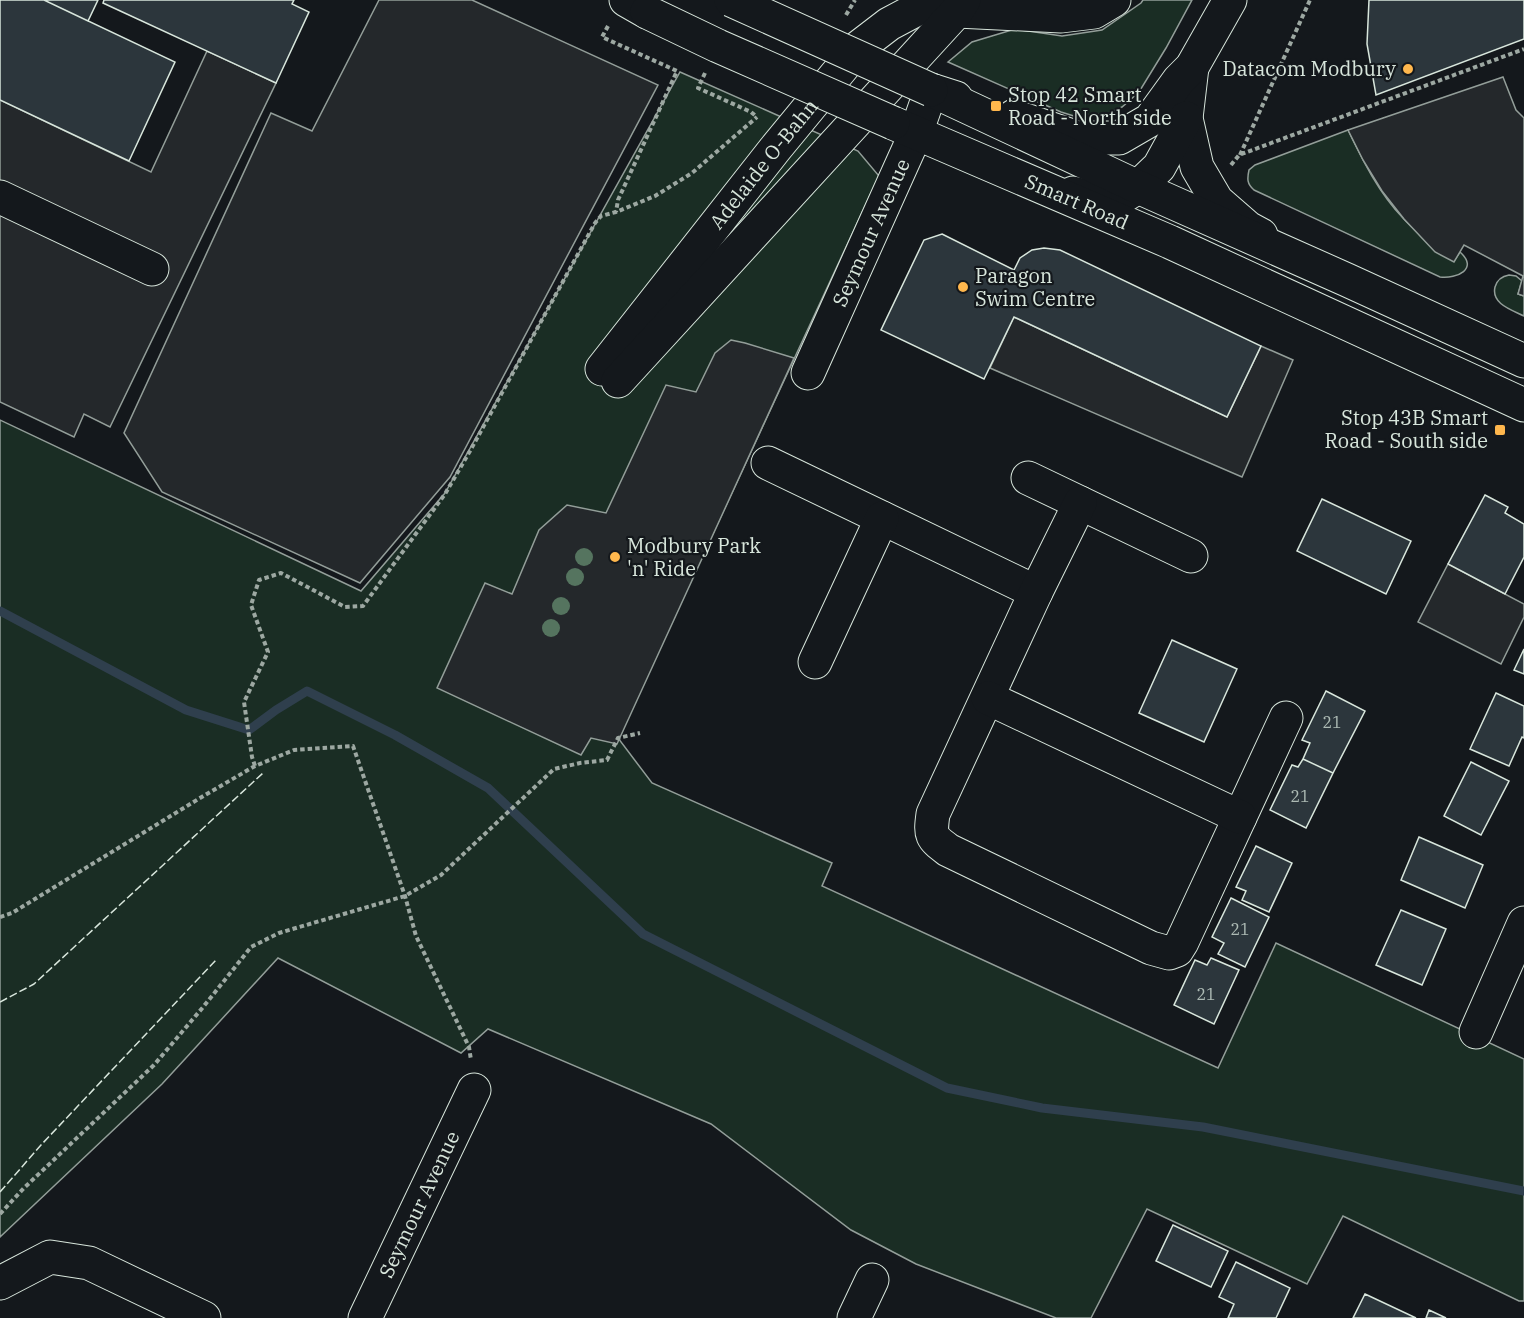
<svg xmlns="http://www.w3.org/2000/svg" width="1524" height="1318" viewBox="0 0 1524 1318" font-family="'IBM Plex Serif',serif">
	<rect width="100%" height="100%" fill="#14181c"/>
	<!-- green -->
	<path fill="#1a2d24" stroke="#939e99" stroke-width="1.5" d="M 1143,0 L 1192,0 L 1166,48 L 1139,92 L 1122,107 L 1109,113 L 1077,117 L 1061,112 L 948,62 L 972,42 L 1015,29 L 1062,36 L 1102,30 L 1141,3 Z
		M 680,72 L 858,151 L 879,176 L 618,738 L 652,783 L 832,863 L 822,886 L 1218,1068 L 1276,943 L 1524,1059 L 1524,1301 L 1519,1301 L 1343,1216 L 1307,1284 L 1147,1209 L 1091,1318 L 1056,1318 L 916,1264 L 851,1230 L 711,1124 L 488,1029 L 461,1053 L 278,958 L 162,1084 L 0,1237 L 0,420 L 361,591 L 445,493 Z
		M 1348,130 C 1363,161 1379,193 1403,218 C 1417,234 1437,248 1454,261 L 1460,252 C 1479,269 1457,279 1440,277 L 1254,190 C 1247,184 1247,179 1249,170 L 1255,165 Z
		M 1509,275 L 1516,276 L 1522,281 L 1518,294 L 1524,296 L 1524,316 C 1512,310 1491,304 1495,287 C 1497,280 1503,276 1509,275 Z"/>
	<!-- parking -->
	<path fill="#24282b" stroke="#939e99" stroke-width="1.5" d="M 379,0 L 472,0 L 658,85 L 450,477 L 360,583 L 162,492 L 124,433 L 271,113 L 312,131 Z
		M 207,51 L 276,83 L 110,427 L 84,414 L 74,437 L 0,402 L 0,100 L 151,172 Z
		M 1503,77 L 1516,110 L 1524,118 L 1524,296 L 1518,294 L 1523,276 L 1464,245 L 1454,262 L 1435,252 L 1404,219 L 1382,191 L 1363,160 L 1348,130 Z
		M 1014,317 L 1227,417 L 1261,346 L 1293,360 L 1242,477 L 990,368 Z
		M 731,340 L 745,343 L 794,358 L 617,744 L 591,738 L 581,755 L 437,688 L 485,583 L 512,594 L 539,530 L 567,505 L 606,513 L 666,385 L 696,392 L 715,353 Z
		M 1448,564 L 1524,604 L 1524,617 L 1501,664 L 1418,622 Z"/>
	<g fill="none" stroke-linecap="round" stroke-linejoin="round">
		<!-- stream -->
		<path stroke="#2f3f4d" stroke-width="9" d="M 0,611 L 186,710 L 249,730 L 276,710 L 307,691 L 395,735 L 488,788 L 643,934 L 947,1088 L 1042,1108 L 1203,1127 L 1524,1191"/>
	</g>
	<!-- building -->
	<path fill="#2c363c" stroke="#d8e6dc" stroke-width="1.5" d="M 0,0 L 44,0 L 175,62 L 129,161 L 0,100 Z
		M 44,0 L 98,0 L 88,21 Z
		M 104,0 L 294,0 L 292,4 L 309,12 L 276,83 L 103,3 Z
		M 1369,0 L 1524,0 L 1524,39 L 1376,95 L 1367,44 Z
		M 942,234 L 1014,270 L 1020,258 L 1032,250 L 1044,248 L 1060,250 L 1261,346 L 1227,417 L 1014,317 L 984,379 L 881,330 L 924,240 Z
		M 1485,495 L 1508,507 L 1505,513 L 1524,524 L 1524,557 L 1505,594 L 1448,564 Z
		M 1322,499 L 1411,541 L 1386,594 L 1297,551 Z
		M 1172,640 L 1237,669 L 1204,742 L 1139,713 Z
		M 1524,649 L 1524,674 L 1514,670 Z
		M 1326,691 L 1365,711 L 1333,773 L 1303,759 L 1310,743 L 1302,740 Z
		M 1496,693 L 1524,706 L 1524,738 L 1522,737 L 1509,766 L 1470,749 Z
		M 1303,759 L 1333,773 L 1306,828 L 1270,810 L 1292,765 L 1298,767 Z
		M 1471,762 L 1509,781 L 1481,835 L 1444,816 Z
		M 1419,837 L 1483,865 L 1465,908 L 1401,880 Z
		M 1256,846 L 1292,863 L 1269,912 L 1242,900 L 1246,891 L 1236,887 Z
		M 1231,898 L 1269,917 L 1245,967 L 1218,954 L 1224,943 L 1212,937 Z
		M 1401,910 L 1446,929 L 1422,985 L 1376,965 Z
		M 1211,958 L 1239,970 L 1214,1024 L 1174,1005 L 1195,960 L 1207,965 Z
		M 1173,1225 L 1228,1251 L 1211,1287 L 1156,1261 Z
		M 1236,1262 L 1290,1288 L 1276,1318 L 1228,1318 L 1234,1304 L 1219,1297 Z
		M 1365,1294 L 1416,1318 L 1353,1318 Z
		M 1429,1310 L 1446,1318 L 1426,1318 Z"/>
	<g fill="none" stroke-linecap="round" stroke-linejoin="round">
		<!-- minor casing -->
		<g stroke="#d8e6dc" stroke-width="35">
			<g id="minor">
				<path d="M 1192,67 L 1186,118 L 1197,167 L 1217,201 L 1248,228 L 1261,235"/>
				<path d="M 1014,116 L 1078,138 L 1119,138 L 1150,120 L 1179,80 L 1192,67 L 1230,0"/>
				<path d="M 1073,193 L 1114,202 L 1138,187 L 1159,167 L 1186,118"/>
				<path d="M 0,197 L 152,269"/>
				<path id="s1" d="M 602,369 L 775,149 L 859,47 L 889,24 L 921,7 L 957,11 L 1061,16 L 1094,12 L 1114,0"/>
				<path id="s2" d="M 808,373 L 916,133 L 931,90 L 956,98"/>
				<path d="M 618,381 L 957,11 L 964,0"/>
				<path d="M 768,463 L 1036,592"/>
				<path d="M 1028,478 L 1191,556"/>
				<path d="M 1080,503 L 1036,592 L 933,814 C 930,836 931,837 948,850 L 1151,948 L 1169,953 L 1177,950 L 1182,942 L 1286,718"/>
				<path d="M 815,662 L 882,518"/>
				<path d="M 988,698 L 1240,817"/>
				<path d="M 1476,1032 L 1524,923"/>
				<path d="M 0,1283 L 50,1257 L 89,1263 L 204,1318"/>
				<path id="s3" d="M 365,1318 L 474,1090"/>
				<path d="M 854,1318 L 872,1280"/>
			</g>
		</g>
		<!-- major casing -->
		<g stroke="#d8e6dc" stroke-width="35">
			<g id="major">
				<path d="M 626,0 L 647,12"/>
				<path d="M 931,90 L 1138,187 L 1347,280 L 1524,361"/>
				<path id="s4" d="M 893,123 L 1170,242 L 1524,405"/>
			</g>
		</g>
		<!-- path -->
		<path stroke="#9da8a2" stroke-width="4" stroke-dasharray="4.5 3" stroke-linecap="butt" d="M 846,15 L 855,0
			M 608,26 L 602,37 L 677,71 L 618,200 L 616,212
			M 705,73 L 698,88 L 751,112 L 757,117
			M 1240,155 L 1310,0
			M 1231,165 L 1239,155 L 1524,49
			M 255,766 L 252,757 L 244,702 L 268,652 L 251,605 L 259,580 L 281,573 L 345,607 L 363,606 L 445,494 L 470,451 L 595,223 L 601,216 L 616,212 L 655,196 L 692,173 L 757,117
			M 0,917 L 12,913 L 205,795 L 255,766 L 294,750 L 353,746 L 405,896 L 416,936 L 469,1047 L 471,1060
			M 0,1214 L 24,1188 L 154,1065 L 204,1006 L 251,947 L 279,933 L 405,896 L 441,875 L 554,769 L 580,763 L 607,760 L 618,738 L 640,733"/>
		<!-- minor -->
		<use href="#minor" stroke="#14181c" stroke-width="33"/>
		<!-- major -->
		<use href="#major" stroke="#14181c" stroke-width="33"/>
		<!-- major-bridge casing -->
		<g stroke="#d8e6dc" stroke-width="35" stroke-linecap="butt">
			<path id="major-bridge" d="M 731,0 L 931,90
				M 647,12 L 718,46 L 893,123"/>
		</g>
		<!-- major-bridge -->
		<use href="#major-bridge" stroke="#14181c" stroke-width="33"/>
		<!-- fence -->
		<path stroke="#d8e6dc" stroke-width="1.5" stroke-dasharray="8 3" stroke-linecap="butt" d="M 0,1002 L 34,984 L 263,773
			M 0,1192 L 41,1145 L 217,959"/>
	</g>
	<!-- trees -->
	<g fill="#55745f">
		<circle cx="584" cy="557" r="9"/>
		<circle cx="575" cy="577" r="9"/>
		<circle cx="561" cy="606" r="9"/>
		<circle cx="551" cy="628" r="9"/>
	</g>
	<!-- markers -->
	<g fill="#ffb74d" stroke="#14181c" stroke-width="2">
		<circle cx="1408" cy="69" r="6"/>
		<rect x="990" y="100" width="12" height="12" rx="3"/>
		<circle cx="963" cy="287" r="6"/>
		<rect x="1494" y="424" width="12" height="12" rx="3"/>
		<circle cx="615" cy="557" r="6"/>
	</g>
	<g text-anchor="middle" stroke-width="4.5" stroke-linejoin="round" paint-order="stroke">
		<!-- number labels -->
		<g font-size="16" fill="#adbab4">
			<text x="1332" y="728">21</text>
			<text x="1300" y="802">21</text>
			<text x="1240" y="935">21</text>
			<text x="1206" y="1000">21</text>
		</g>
		<!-- poi labels -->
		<g font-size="20" fill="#d8e6dc" stroke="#14181c" text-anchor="start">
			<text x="1396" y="76" text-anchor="end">Datacom Modbury</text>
			<text x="1008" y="102">Stop 42 Smart<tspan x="1008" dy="23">Road - North side</tspan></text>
			<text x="975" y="283">Paragon<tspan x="975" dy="23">Swim Centre</tspan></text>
			<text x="1488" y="425" text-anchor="end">Stop 43B Smart<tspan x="1488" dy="23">Road - South side</tspan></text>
			<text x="627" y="553">Modbury Park<tspan x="627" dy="23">'n' Ride</tspan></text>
		</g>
		<!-- street labels -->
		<g font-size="20" fill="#d8e6dc" stroke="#14181c">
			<text dy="7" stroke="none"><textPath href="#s1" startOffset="261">Adelaide O-Bahn</textPath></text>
			<text dy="7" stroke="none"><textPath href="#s4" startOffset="200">Smart Road</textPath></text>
			<text dy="7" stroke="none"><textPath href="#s2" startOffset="154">Seymour Avenue</textPath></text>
			<text dy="7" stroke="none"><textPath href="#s3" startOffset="126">Seymour Avenue</textPath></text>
		</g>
	</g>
</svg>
